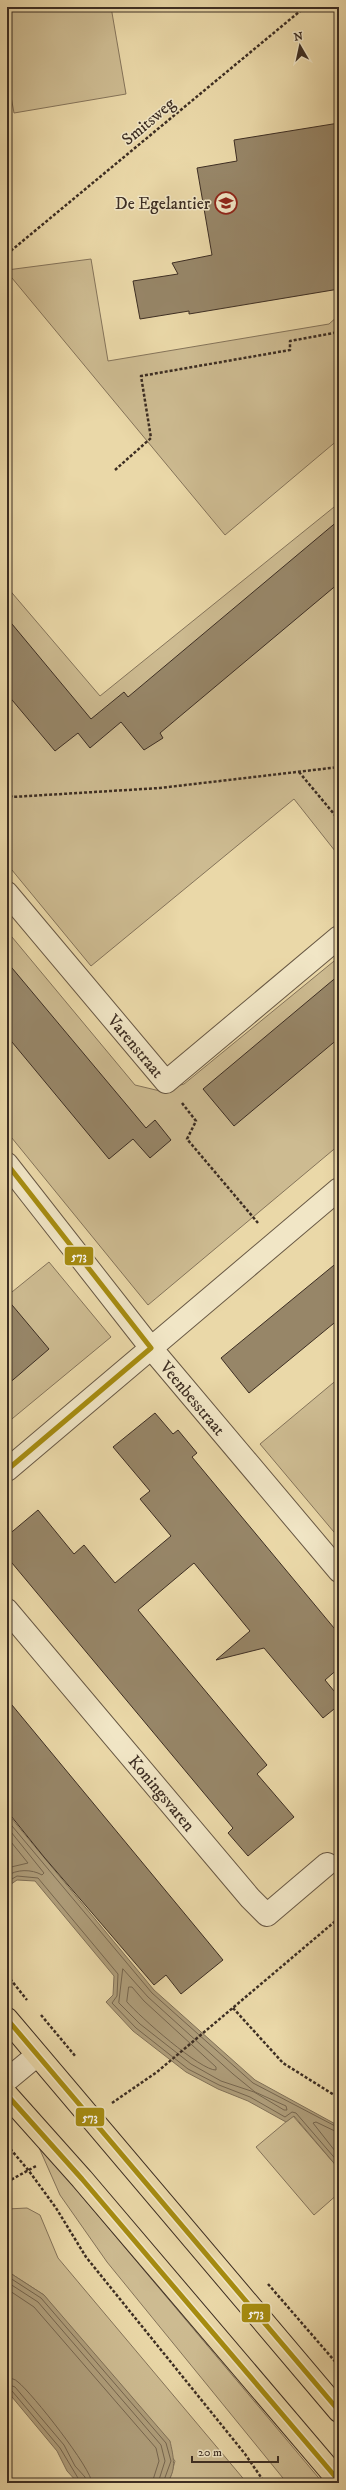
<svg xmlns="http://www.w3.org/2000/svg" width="346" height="2490" viewBox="0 0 346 2490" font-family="'IM FELL DW Pica',serif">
	<rect width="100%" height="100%" fill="#ead8a8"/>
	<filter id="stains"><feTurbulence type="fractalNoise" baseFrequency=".005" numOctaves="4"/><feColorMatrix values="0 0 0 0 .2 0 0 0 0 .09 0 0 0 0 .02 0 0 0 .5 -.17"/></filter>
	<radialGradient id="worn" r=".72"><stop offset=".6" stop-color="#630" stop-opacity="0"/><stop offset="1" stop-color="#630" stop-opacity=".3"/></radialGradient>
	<!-- green -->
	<path fill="#cdbb91" stroke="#85745a" d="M 7,7 L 111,7 L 126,94 L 14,113 L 7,74 Z
		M 91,259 L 108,361 L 329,324 L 339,315 L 339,439 L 225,535 L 7,272 L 7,270 Z
		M 339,503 L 339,856 L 294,799 L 91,966 L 7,864 L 7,587 L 100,696 Z
		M 7,931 L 135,1085 L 160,1091 L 184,1084 L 339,957 L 339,1145 L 148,1305 L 7,1132 Z
		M 49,1262 L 111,1337 L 7,1423 L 7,1296 Z
		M 339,1378 L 339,1538 L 260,1444 Z
		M 293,2116 L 339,2169 L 339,2193 L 314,2215 L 256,2147 Z
		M 37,2143 L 323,2483 L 287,2483 L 107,2262 L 60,2195 Z
		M 27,2208 L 40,2215 L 58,2258 L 247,2483 L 173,2483 L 170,2479 L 175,2461 L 44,2295 L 7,2271 L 7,2209 Z"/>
	<!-- water -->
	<path fill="#af9e7b" stroke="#817158" d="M 7,1813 L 154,1990 L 255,2080 L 339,2126 L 339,2169 L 294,2116 L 286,2122 L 248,2101 L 218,2089 L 186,2072 L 133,2031 L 106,2002 L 113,1995 L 114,1976 L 35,1881 L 17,1880 L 7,1887 Z
		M 7,2271 L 44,2295 L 170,2441 C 173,2455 178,2473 165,2483 L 78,2483 L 67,2471 L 57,2451 L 7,2391 Z"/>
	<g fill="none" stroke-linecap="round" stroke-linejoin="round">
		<!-- shore -->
		<path stroke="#76664f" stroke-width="1" d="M 7,1820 L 152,1993 L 253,2083 L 339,2128
			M 7,1827 L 44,1873 L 42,1875 C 32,1869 16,1869 7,1876
			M 7,1837 L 28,1863 L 7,1868
			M 7,1882 L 17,1876 L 38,1878 L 118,1974 L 117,1996 L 112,2003 L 136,2028 L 188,2069 L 219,2085 L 250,2097 L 285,2117 L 292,2112 L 296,2113 L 339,2163
			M 123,1969 L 148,1997 L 233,2074 L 255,2092 L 286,2106 L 287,2110 L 284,2110 L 254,2092 L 221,2081 L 191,2064 L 140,2024 L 119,2003 Z
			M 129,1987 L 132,1987 L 144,2001 L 216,2067 L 216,2070 C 201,2071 139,2016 127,2002 Z
			M 339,2133 L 316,2122 L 313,2123 L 339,2156
			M 7,2276 L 41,2298 L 166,2443 L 171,2461 L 163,2483
			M 7,2282 L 38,2302 L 161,2445 L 165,2461 L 158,2483
			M 7,2289 L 34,2307 L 156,2448 L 159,2461 L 152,2483
			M 7,2378 C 11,2378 15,2379 18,2382 C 32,2393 92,2469 92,2483
			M 7,2384 L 15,2387 L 64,2445 L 75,2466 L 85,2477 L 86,2483
			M 7,2389 L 12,2391 L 60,2448 L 81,2483"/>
	</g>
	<!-- building -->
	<path fill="#978668" stroke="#3d2e23" d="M 339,123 L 339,289 L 189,314 L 189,311 L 140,319 L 133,281 L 178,274 L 172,263 L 212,255 L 197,168 L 237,161 L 234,140 Z
		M 339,520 L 339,583 L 160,733 L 163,738 L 144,750 L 121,722 L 90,748 L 78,733 L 55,751 L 7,694 L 7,618 L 91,719 L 124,692 L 128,697 Z
		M 7,962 L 146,1128 L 155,1120 L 171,1140 L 150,1158 L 133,1139 L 109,1159 L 7,1036 Z
		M 339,975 L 339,1038 L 234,1126 L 203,1089 Z
		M 339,1261 L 339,1319 L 249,1393 L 221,1358 Z
		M 7,1299 L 49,1349 L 7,1385 Z
		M 155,1413 L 173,1434 L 178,1430 L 197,1453 L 192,1457 L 339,1634 L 339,1668 L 325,1680 L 339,1697 L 339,1705 L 323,1718 L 264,1648 L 216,1660 L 250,1631 L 194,1563 L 138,1610 L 267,1765 L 257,1774 L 294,1817 L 248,1856 L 228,1833 L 233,1828 L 7,1557 L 7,1536 L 38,1510 L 74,1554 L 84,1545 L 115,1583 L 171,1536 L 140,1499 L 150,1491 L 113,1447 Z
		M 7,1699 L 223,1960 L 181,1994 L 166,1975 L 154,1985 L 44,1857 L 7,1811 Z"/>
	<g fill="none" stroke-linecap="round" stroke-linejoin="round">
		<!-- minor casing -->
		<g stroke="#685844" stroke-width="24">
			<path id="minor" d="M 7,893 L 166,1082 L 339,937
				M 7,1164 L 151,1348 L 339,1571
				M 7,1470 L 339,1189
				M 7,1610 L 250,1898 L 267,1915 L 327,1864
				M 7,2080 L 36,2056"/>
		</g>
		<!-- primary casing -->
		<g stroke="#3d2e23" stroke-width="24">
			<path id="primary" d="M 7,2019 L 339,2411
				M 7,2095 L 82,2179 L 339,2481"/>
		</g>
		<!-- path -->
		<path stroke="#3d2e23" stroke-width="2.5" stroke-dasharray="3 2" stroke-linecap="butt" d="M 7,254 L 305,7
			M 115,470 L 151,438 L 141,376 L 290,350 L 290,341 L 339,332
			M 299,772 L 339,820
			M 7,791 L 12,797 L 160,788 L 339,767
			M 7,798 L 12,797
			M 182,1103 L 196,1121 L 187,1139 L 258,1223
			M 7,1975 L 27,2000
			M 233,2008 L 283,2063 L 339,2098
			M 41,2015 L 76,2057
			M 112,2103 L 157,2072 L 339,1918
			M 7,2145 L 29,2171 L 56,2208 L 86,2257 L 245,2454 L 265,2483
			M 7,2182 L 36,2166
			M 268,2284 L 339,2366"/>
		<!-- minor -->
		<use href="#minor" stroke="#f1e6c6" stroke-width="22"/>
		<!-- primary -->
		<use href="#primary" stroke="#ead8a8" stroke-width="22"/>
		<!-- bus-1 casing -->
		<g stroke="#f1e6c6" stroke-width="8">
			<path id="bus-1" d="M 7,1164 L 151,1348
				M 7,1470 L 151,1348
				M 7,2019 L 339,2411
				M 7,2095 L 82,2179 L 339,2481"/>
		</g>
		<!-- bus-1 -->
		<use href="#bus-1" stroke="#a68c10" stroke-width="5"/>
	</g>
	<!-- icons -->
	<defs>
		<g id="school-ring" transform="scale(1.15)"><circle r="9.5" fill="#f1e6c6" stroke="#8f2418" stroke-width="1.5"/><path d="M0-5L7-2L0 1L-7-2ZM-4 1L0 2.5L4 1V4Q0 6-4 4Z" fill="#8f2418"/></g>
	</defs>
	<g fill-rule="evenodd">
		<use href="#school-ring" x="226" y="203"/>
	</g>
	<g text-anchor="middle" stroke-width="3" stroke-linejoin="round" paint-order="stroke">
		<!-- street labels -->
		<g font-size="17" fill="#3d2e23" stroke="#f1e6c6">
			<text transform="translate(148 121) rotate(-40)" y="6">Smitsweg</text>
			<text transform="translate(136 1046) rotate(50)" y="6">Varenstraat</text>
			<text transform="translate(193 1398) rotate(50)" y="6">Veenbesstraat</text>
			<text transform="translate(162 1793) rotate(50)" y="6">Koningsvaren</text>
		</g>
		<!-- poi labels -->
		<g font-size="17" fill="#3d2e23" stroke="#f1e6c6" text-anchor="end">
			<text x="210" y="209">De Egelantier</text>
		</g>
	</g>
	<g stroke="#f1e6c6" stroke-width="1.5">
		<rect x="64" y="1246" width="30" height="20" rx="4" fill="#a68c10"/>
		<rect x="75" y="2107" width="30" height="20" rx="4" fill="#a68c10"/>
		<rect x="241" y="2303" width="30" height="20" rx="4" fill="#a68c10"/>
	</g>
	<g font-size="11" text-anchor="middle" font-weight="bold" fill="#fff">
		<text x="79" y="1260">573</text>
		<text x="90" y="2121">573</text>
		<text x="256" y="2317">573</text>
	</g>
	<!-- margin -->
	<rect width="346" height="2490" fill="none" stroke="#ead8a8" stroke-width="24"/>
	<rect x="8" y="8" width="330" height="2474" fill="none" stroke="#3d2e23" stroke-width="2"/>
	<rect x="12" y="12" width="322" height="2466" fill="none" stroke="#3d2e23"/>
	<!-- north arrow -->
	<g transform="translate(300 46) rotate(351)" stroke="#f1e6c6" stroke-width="3" paint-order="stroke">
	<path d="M0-3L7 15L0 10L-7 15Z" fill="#3d2e23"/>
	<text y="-6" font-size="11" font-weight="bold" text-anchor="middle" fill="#3d2e23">N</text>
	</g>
	<!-- scale -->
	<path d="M192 2456v6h86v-6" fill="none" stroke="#3d2e23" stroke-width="2"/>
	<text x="198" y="2456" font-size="12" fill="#3d2e23" stroke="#f1e6c6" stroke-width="3" paint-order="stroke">20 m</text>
	<rect width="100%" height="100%" filter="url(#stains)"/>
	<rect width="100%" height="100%" fill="url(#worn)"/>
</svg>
